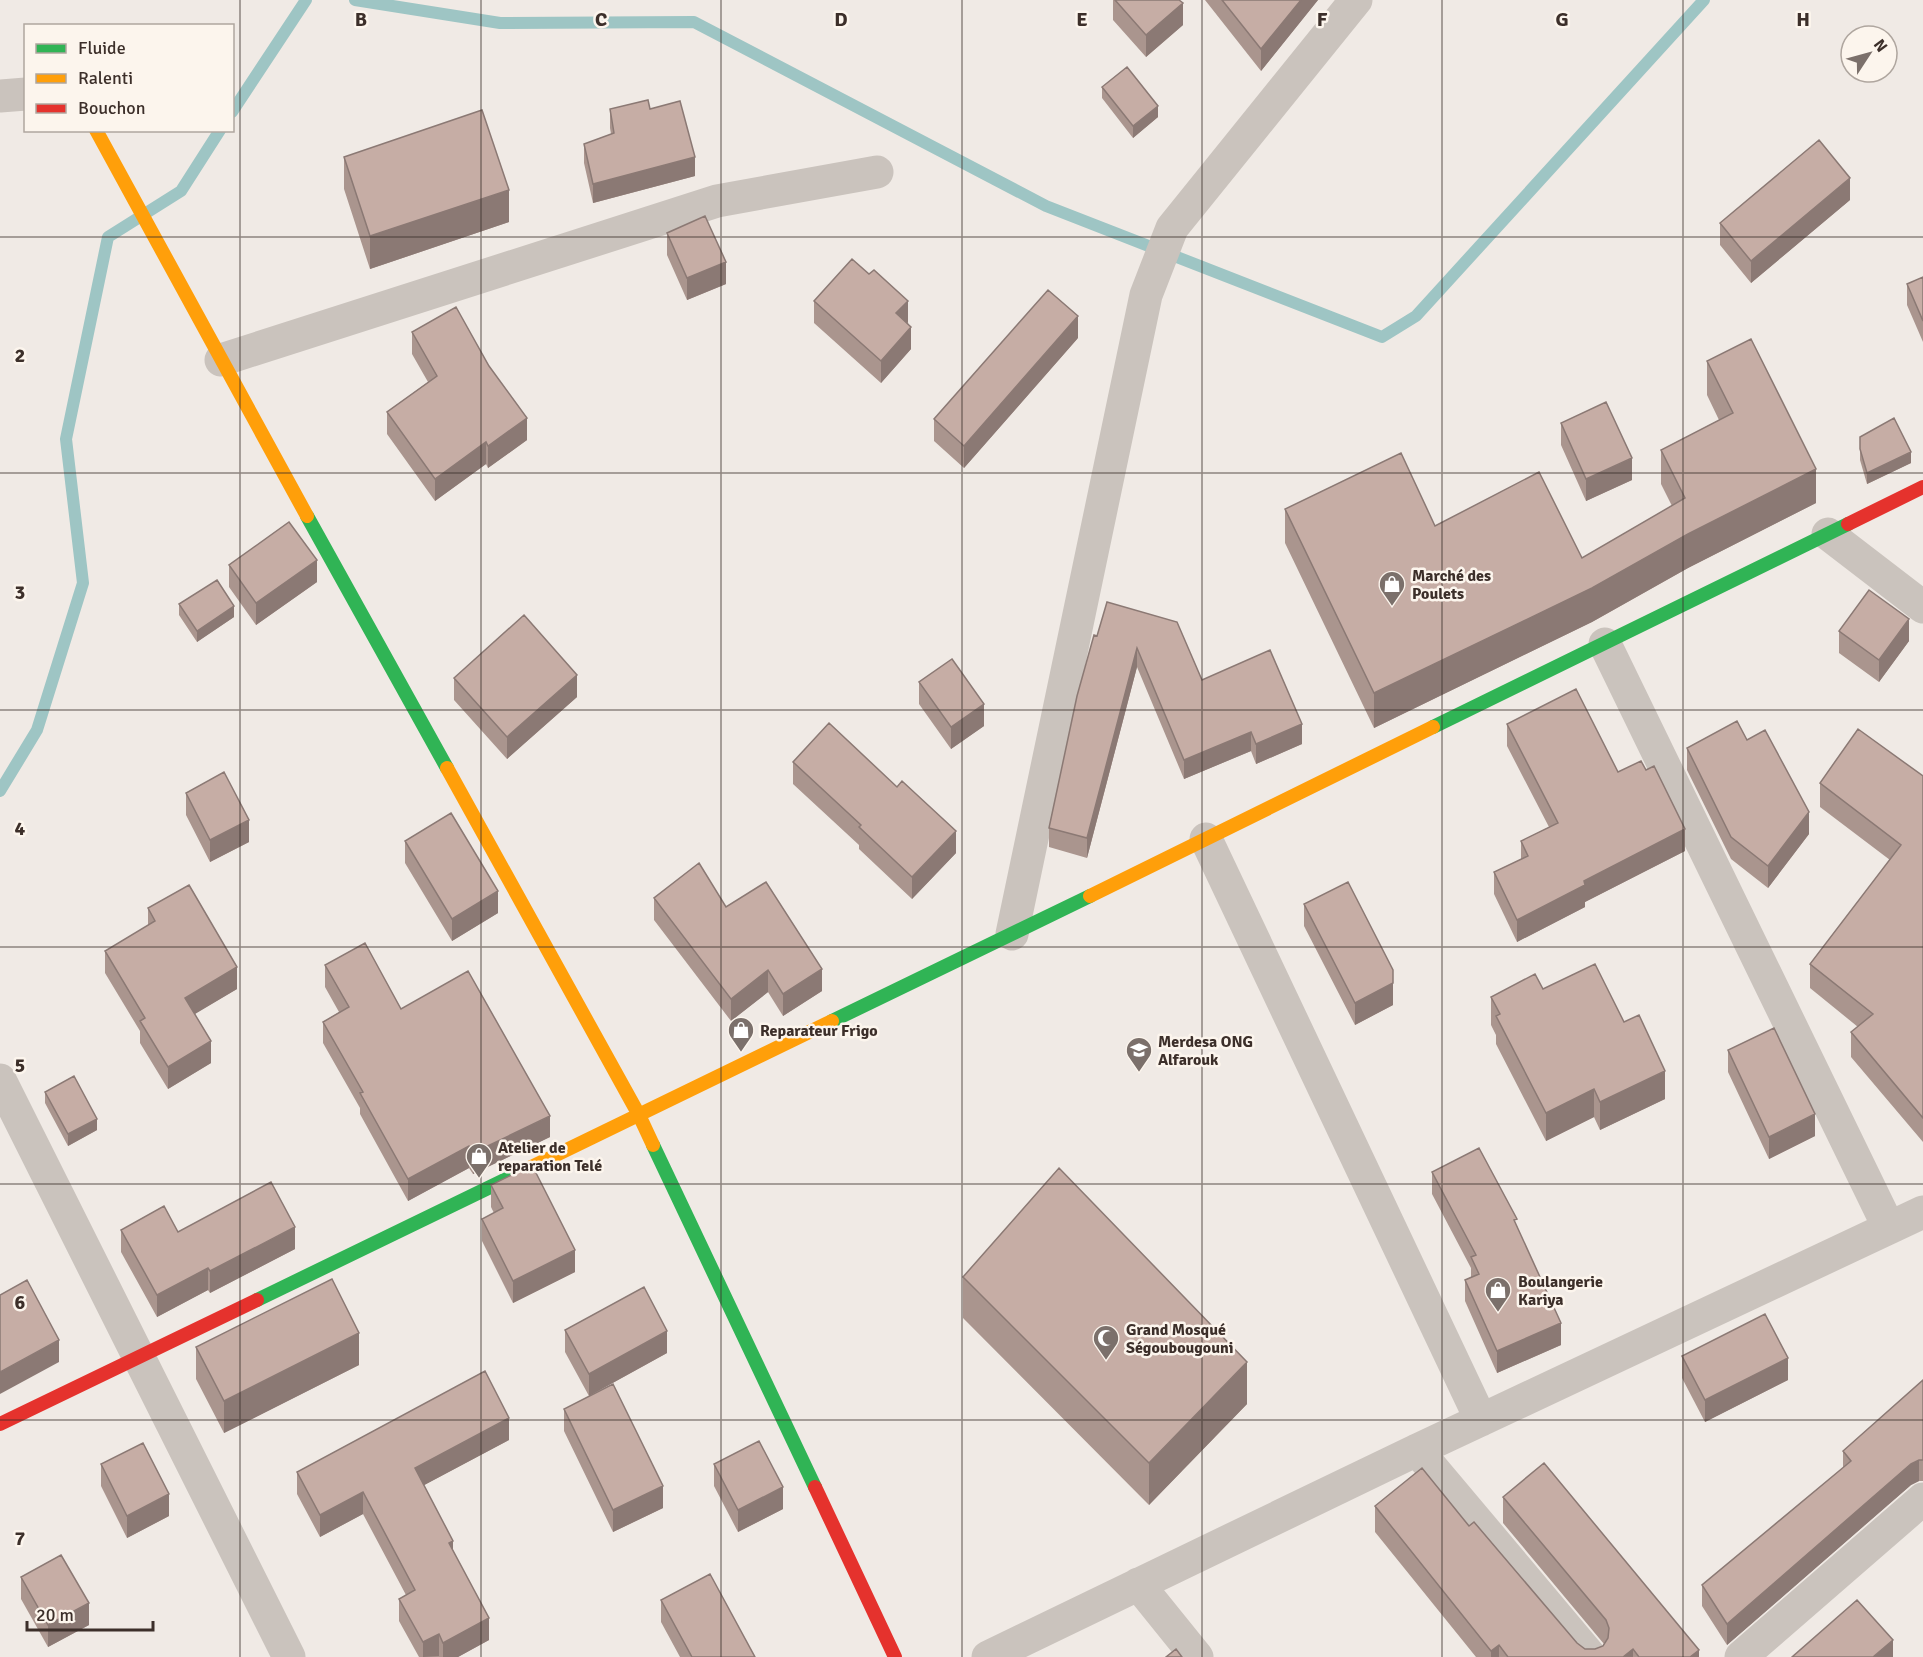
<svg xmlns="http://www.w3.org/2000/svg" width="1923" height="1657" viewBox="0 0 1923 1657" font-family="Signika,sans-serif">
	<rect width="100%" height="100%" fill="#f0eae5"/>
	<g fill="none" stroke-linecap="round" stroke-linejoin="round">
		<!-- stream -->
		<path stroke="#9ec5c4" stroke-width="12" d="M 355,0 L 500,23 L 694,22 L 1046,206 L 1382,337 L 1416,316 L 1704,0
			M 232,112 L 306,0
			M 0,791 L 37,730 L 83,583 L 66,439 L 108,237 L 181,191 L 220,130"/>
		<!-- street -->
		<path stroke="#cac3bd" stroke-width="33" d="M 0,96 L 26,94
			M 221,360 L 717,201 L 877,172
			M 1828,534 L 1923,607
			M 1605,644 L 1889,1228
			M 1206,839 L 1481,1420
			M 1012,934 L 1146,295 L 1172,228 L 1356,0
			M 0,1080 L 289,1657
			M 1417,1450 L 1591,1657
			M 1138,1584 L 1197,1657
			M 988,1657 L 1417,1450 L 1923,1212
			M 1741,1657 L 1923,1499"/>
		<!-- fast -->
		<path stroke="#30b455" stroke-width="14" d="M 307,516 L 447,768
			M 1433,727 L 1848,524
			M 832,1021 L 1090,896
			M 653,1145 L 815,1487
			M 257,1300 L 519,1173"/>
		<!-- slow -->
		<path stroke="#ff9f0a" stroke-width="14" d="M 96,130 L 307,516
			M 447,768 L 639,1115 L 653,1145
			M 1090,896 L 1433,727
			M 519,1173 L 832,1021"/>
		<!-- jam -->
		<path stroke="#e5322d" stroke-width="14" d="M 1848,524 L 1923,487
			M 0,1424 L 257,1300
			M 815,1487 L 895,1657"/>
	</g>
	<!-- wall -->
	<path fill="#aa958e" d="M 1113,0 L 1179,0 L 1183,25 L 1146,57 L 1113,20 Z
		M 1205,0 L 1318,0 L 1261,71 Z
		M 1102,87 L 1158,117 L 1133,138 L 1102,98 Z
		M 610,109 L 650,109 L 695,176 L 593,203 L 584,163 L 584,144 L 611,134 L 610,128 Z
		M 344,157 L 509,222 L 370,269 L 344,189 Z
		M 1850,200 L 1751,283 L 1720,245 L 1720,223 Z
		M 667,233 L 726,284 L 687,300 L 667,255 Z
		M 1923,277 L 1923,342 L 1907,305 L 1907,284 Z
		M 814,301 L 908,322 L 911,349 L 881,383 L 814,323 Z
		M 412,332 L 527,440 L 488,468 L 486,464 L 435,501 L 387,434 L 387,412 L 428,382 L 412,354 Z
		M 1078,338 L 964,468 L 934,441 L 934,419 Z
		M 1707,361 L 1816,503 L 1688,568 L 1592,622 L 1374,728 L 1285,543 L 1285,509 L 1435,526 L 1582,558 L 1672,506 L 1661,484 L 1661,450 L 1719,420 L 1707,395 Z
		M 1561,423 L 1632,480 L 1586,501 L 1561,445 Z
		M 1860,437 L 1911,463 L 1867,484 L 1860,460 Z
		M 229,565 L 317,582 L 256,625 L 229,587 Z
		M 1107,602 L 1202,680 L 1302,744 L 1256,764 L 1251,751 L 1184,779 L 1137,667 L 1087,858 L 1049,847 L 1049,828 L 1097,636 Z
		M 179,604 L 234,617 L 197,642 L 179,615 Z
		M 1839,631 L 1909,641 L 1879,682 L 1839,653 Z
		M 454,678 L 577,697 L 507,759 L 454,700 Z
		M 919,682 L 984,726 L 951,749 L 919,704 Z
		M 1507,724 L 1618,772 L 1685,851 L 1585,902 L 1585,907 L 1517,942 L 1494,894 L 1494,872 L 1521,859 L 1521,841 L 1549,827 L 1507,746 Z
		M 1747,740 L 1809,834 L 1768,888 L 1731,859 L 1687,770 L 1687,748 Z
		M 793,762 L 897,787 L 956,853 L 912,899 L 859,849 L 859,845 L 793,784 Z
		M 1923,776 L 1923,1142 L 1851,1057 L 1851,1032 L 1858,1027 L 1810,988 L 1810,964 L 1890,860 L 1820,807 L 1820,783 Z
		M 186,793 L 249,842 L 210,862 L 186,815 Z
		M 405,841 L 498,913 L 452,941 L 405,863 Z
		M 654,898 L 726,907 L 822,991 L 783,1016 L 768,992 L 731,1021 L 654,920 Z
		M 1304,904 L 1393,1005 L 1355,1025 L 1304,926 Z
		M 148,908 L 237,989 L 194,1014 L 211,1063 L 168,1089 L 140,1043 L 140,1031 L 105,973 L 105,951 L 148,926 Z
		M 325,965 L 401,1009 L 550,1137 L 473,1174 L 469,1168 L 408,1201 L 360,1114 L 360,1108 L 323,1043 L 323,1022 L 339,1012 L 325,987 Z
		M 1543,989 L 1624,1022 L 1665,1099 L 1600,1130 L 1594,1117 L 1546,1141 L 1496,1044 L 1496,1035 L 1491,1025 L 1491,997 Z
		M 1728,1050 L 1815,1136 L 1769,1159 L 1728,1072 Z
		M 45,1092 L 97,1130 L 68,1146 L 45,1103 Z
		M 1432,1172 L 1517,1226 L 1561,1345 L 1497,1373 L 1465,1301 L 1465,1280 L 1471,1277 L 1471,1268 L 1432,1194 Z
		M 491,1185 L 575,1272 L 513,1303 L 482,1241 L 482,1219 L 494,1213 L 491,1207 Z
		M 121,1230 L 178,1232 L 295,1249 L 210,1293 L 208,1290 L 157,1317 L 121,1252 Z
		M 963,1277 L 1247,1404 L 1149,1505 L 963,1318 Z
		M 565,1330 L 667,1353 L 589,1396 L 565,1352 Z
		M 196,1347 L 359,1365 L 224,1433 L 196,1379 Z
		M 1682,1356 L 1788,1380 L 1705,1422 L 1682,1378 Z
		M 1923,1380 L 1923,1481 L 1919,1481 L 1911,1485 L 1727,1645 L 1702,1606 L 1702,1585 L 1843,1468 L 1843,1451 Z
		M 564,1409 L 663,1508 L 613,1532 L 564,1431 Z
		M 509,1440 L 424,1485 L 453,1551 L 489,1640 L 458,1657 L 419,1657 L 399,1621 L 399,1599 L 406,1595 L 363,1514 L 320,1537 L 297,1494 L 297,1472 Z
		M 101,1464 L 169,1516 L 127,1538 L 101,1486 Z
		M 714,1464 L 783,1509 L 738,1532 L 714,1486 Z
		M 1503,1497 L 1699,1657 L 1476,1657 L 1375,1532 L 1375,1506 L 1585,1649 L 1595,1649 L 1603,1646 L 1604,1644 L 1503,1523 Z
		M 21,1577 L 89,1625 L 48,1647 L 21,1599 Z
		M 661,1600 L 755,1657 L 680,1657 L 661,1622 Z"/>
	<!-- shaded-wall -->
	<path fill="#8b7974" d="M 1301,0 L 1318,0 L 1261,71 L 1261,49 Z
		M 1183,3 L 1183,25 L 1146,57 L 1146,35 Z
		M 1158,106 L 1158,117 L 1133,138 L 1133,126 Z
		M 695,157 L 695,176 L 593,203 L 593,184 Z
		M 1850,178 L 1850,200 L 1751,283 L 1751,261 Z
		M 509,190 L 509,222 L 370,269 L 370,236 Z
		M 726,262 L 726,284 L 687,300 L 687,278 Z
		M 908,301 L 908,322 L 896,335 L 896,313 Z
		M 1078,316 L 1078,338 L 964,468 L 964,446 Z
		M 911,327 L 911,349 L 881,383 L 881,361 Z
		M 527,418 L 527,440 L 488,468 L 488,446 Z
		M 486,442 L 486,464 L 435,501 L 435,479 Z
		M 1911,452 L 1911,463 L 1867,484 L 1867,473 Z
		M 1632,458 L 1632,480 L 1586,501 L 1586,479 Z
		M 1816,469 L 1816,503 L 1688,568 L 1592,622 L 1374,728 L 1374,693 Z
		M 317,560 L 317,582 L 256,625 L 256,603 Z
		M 234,606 L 234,617 L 197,642 L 197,631 Z
		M 1909,619 L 1909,641 L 1879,682 L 1879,660 Z
		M 1137,648 L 1137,667 L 1087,858 L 1087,838 Z
		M 577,675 L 577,697 L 507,759 L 507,737 Z
		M 984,704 L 984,726 L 951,749 L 951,727 Z
		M 1302,724 L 1302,744 L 1256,764 L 1256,744 Z
		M 1251,732 L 1251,751 L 1184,779 L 1184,760 Z
		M 1809,812 L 1809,834 L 1768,888 L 1768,866 Z
		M 249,820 L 249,842 L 210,862 L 210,840 Z
		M 1685,829 L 1685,851 L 1585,902 L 1585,907 L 1517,942 L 1517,920 L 1584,881 Z
		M 956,831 L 956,853 L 912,899 L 912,877 Z
		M 498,891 L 498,913 L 452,941 L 452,919 Z
		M 237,967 L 237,989 L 185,1020 L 185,998 Z
		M 822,969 L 822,991 L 783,1016 L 783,994 Z
		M 768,970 L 768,992 L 731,1021 L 731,999 Z
		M 1393,983 L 1393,1005 L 1355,1025 L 1355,1003 Z
		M 211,1041 L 211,1063 L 168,1089 L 168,1067 Z
		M 1665,1071 L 1665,1099 L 1600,1130 L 1600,1102 Z
		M 1594,1089 L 1594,1117 L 1546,1141 L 1546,1113 Z
		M 1815,1114 L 1815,1136 L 1769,1159 L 1769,1137 Z
		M 550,1116 L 550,1137 L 473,1174 L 473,1153 Z
		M 97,1119 L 97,1130 L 68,1146 L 68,1134 Z
		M 469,1146 L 469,1168 L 408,1201 L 408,1179 Z
		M 295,1227 L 295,1249 L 210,1293 L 210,1271 Z
		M 575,1250 L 575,1272 L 513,1303 L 513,1281 Z
		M 208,1268 L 208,1290 L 157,1317 L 157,1295 Z
		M 1561,1323 L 1561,1345 L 1497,1373 L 1497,1351 Z
		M 667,1331 L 667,1353 L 589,1396 L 589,1374 Z
		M 359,1333 L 359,1365 L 224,1433 L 224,1401 Z
		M 59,1340 L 59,1362 L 0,1394 L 0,1372 Z
		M 1788,1358 L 1788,1380 L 1705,1422 L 1705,1400 Z
		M 1247,1362 L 1247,1404 L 1149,1505 L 1149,1463 Z
		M 509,1418 L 509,1440 L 415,1490 L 415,1468 Z
		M 1919,1460 L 1919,1481 L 1911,1485 L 1727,1645 L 1727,1624 L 1911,1464 Z
		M 663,1486 L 663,1508 L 613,1532 L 613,1510 Z
		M 783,1487 L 783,1509 L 738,1532 L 738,1510 Z
		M 363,1492 L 363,1514 L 320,1537 L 320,1515 Z
		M 169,1494 L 169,1516 L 127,1538 L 127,1516 Z
		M 453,1541 L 453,1563 L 449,1543 Z
		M 89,1603 L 89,1625 L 48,1647 L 48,1625 Z
		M 489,1618 L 489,1640 L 458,1657 L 443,1657 L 443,1643 Z
		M 439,1634 L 439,1656 L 423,1657 L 423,1642 Z
		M 1893,1640 L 1893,1657 L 1873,1657 Z
		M 1499,1645 L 1499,1657 L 1491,1657 L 1491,1651 Z
		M 1633,1649 L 1633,1657 L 1623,1657 Z
		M 1699,1650 L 1699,1657 L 1690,1657 Z"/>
	<!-- building -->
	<path fill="#c6ada5" stroke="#8b7974" stroke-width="1.5" d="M 1115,0 L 1179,0 L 1183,3 L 1146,35 Z
		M 1222,0 L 1301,0 L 1261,49 Z
		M 1127,67 L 1158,106 L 1133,126 L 1102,87 Z
		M 648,100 L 650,109 L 680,101 L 695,157 L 593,184 L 584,144 L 614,133 L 610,109 Z
		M 482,110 L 509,190 L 370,236 L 344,157 Z
		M 1819,140 L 1850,178 L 1751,261 L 1720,223 Z
		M 705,216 L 726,262 L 687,278 L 667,233 Z
		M 852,259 L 869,274 L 874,270 L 908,301 L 896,313 L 911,327 L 881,361 L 814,301 Z
		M 1923,277 L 1923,321 L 1907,284 Z
		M 1048,290 L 1078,316 L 964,446 L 934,419 Z
		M 456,307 L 489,366 L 527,418 L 488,446 L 486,442 L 435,479 L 387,412 L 437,376 L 412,332 Z
		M 1751,339 L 1816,469 L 1688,534 L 1592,588 L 1374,693 L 1285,509 L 1401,453 L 1435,526 L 1539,472 L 1582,558 L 1685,498 L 1661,450 L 1733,413 L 1707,361 Z
		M 1606,402 L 1632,458 L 1586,479 L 1561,423 Z
		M 1894,418 L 1911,452 L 1867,473 L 1860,449 L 1860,437 Z
		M 289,522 L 317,560 L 256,603 L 229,565 Z
		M 217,580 L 234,606 L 197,631 L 179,604 Z
		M 1869,590 L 1909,619 L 1879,660 L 1839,631 Z
		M 1107,602 L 1177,622 L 1202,680 L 1270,650 L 1302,724 L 1256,744 L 1251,732 L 1184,760 L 1137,648 L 1087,838 L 1049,828 L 1077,696 L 1094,635 L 1097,636 Z
		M 524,615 L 577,675 L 507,737 L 454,678 Z
		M 952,659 L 984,704 L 951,727 L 919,682 Z
		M 1576,689 L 1618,772 L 1641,761 L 1646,770 L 1654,766 L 1685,829 L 1584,881 L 1585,885 L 1517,920 L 1494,872 L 1528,856 L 1521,841 L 1558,823 L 1507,724 Z
		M 1737,721 L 1747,740 L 1765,730 L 1809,812 L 1768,866 L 1731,837 L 1687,748 Z
		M 829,723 L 897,787 L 902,781 L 956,831 L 912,877 L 859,827 L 861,825 L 793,762 Z
		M 1858,729 L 1923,776 L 1923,1118 L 1851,1032 L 1873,1014 L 1810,964 L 1901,845 L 1820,783 Z
		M 224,772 L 249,820 L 210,840 L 186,793 Z
		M 451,813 L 498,891 L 452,919 L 405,841 Z
		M 699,863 L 726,907 L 766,882 L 822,969 L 783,994 L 768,970 L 731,999 L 654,898 Z
		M 1348,882 L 1393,970 L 1393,983 L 1355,1003 L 1304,904 Z
		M 189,885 L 237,967 L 185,998 L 211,1041 L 168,1067 L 140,1021 L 145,1018 L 105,951 L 155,921 L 148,908 Z
		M 365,943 L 401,1009 L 468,971 L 550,1116 L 473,1153 L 469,1146 L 408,1179 L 360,1093 L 363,1092 L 323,1022 L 349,1007 L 325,965 Z
		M 1595,964 L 1624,1022 L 1639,1015 L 1665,1071 L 1600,1102 L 1594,1089 L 1546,1113 L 1496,1016 L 1500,1014 L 1491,997 L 1535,974 L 1543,989 Z
		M 1774,1028 L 1815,1114 L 1769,1137 L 1728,1050 Z
		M 74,1076 L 97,1119 L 68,1134 L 45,1092 Z
		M 1479,1148 L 1517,1219 L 1514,1220 L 1561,1323 L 1497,1351 L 1465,1280 L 1479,1274 L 1471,1257 L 1476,1255 L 1432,1172 Z
		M 532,1165 L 575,1250 L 513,1281 L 482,1219 L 503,1208 L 491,1185 Z
		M 1059,1168 L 1247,1362 L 1149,1463 L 963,1277 Z
		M 271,1182 L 295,1227 L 210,1271 L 208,1268 L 157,1295 L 121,1230 L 164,1206 L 178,1232 Z
		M 332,1279 L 359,1333 L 224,1401 L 196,1347 Z
		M 27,1280 L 59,1340 L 0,1372 L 0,1295 Z
		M 644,1287 L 667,1331 L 589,1374 L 565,1330 Z
		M 1765,1314 L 1788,1358 L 1705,1400 L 1682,1356 Z
		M 485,1371 L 509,1418 L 415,1468 L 453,1541 L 449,1543 L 489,1618 L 443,1643 L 439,1634 L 423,1642 L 399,1599 L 415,1590 L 363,1492 L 320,1515 L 297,1472 Z
		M 1923,1380 L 1923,1460 L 1919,1460 L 1911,1464 L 1727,1624 L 1702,1585 L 1851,1461 L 1843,1451 Z
		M 613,1384 L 663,1486 L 613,1510 L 564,1409 Z
		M 759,1441 L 783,1487 L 738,1510 L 714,1464 Z
		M 143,1443 L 169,1494 L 127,1516 L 101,1464 Z
		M 1544,1463 L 1699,1650 L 1690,1657 L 1639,1657 L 1633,1649 L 1623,1657 L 1508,1657 L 1499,1645 L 1491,1651 L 1375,1506 L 1422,1468 L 1469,1526 L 1474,1522 L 1577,1643 L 1585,1649 L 1595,1649 L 1603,1646 L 1608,1638 L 1609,1628 L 1606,1620 L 1503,1497 Z
		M 61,1555 L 89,1603 L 48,1625 L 21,1577 Z
		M 710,1574 L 755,1657 L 692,1657 L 661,1600 Z
		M 1857,1600 L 1893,1640 L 1873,1657 L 1792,1657 Z
		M 1176,1649 L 1182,1657 L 1166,1657 Z"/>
	<!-- grid -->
	<path fill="none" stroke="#3c2f2a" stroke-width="1.5" stroke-opacity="0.55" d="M 240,0 L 240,1657M 481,0 L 481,1657M 721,0 L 721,1657M 962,0 L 962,1657M 1202,0 L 1202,1657M 1442,0 L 1442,1657M 1683,0 L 1683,1657M 0,237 L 1923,237M 0,473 L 1923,473M 0,710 L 1923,710M 0,947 L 1923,947M 0,1184 L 1923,1184M 0,1420 L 1923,1420"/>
	<!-- icons -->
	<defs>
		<g id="shop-pin" transform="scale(1.35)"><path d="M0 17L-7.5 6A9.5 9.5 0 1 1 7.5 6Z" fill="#7b706b" stroke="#fcf5ed"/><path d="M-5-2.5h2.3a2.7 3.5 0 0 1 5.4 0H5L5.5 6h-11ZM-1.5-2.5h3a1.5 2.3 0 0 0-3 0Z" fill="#fff"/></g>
		<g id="school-pin" transform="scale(1.35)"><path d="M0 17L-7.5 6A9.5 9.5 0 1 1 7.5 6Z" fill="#7b706b" stroke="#fcf5ed"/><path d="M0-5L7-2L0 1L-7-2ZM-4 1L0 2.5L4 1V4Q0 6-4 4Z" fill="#fff"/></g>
		<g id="mosque-pin" transform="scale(1.35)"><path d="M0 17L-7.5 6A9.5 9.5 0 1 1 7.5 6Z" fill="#7b706b" stroke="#fcf5ed"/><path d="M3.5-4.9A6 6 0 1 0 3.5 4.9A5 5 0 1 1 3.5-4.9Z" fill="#fff"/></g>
	</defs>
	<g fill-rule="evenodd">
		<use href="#shop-pin" x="1392" y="584"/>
		<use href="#shop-pin" x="741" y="1030"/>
		<use href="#school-pin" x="1139" y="1050"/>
		<use href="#shop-pin" x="479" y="1156"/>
		<use href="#shop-pin" x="1498" y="1290"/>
		<use href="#mosque-pin" x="1106" y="1338"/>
	</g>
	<g text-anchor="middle" stroke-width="5" stroke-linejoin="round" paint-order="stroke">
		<!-- poi labels -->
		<g font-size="16" font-weight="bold" fill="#3c2f2a" stroke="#fcf5ed" text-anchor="start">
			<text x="1412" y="581">Marché des<tspan x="1412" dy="18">Poulets</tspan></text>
			<text x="760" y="1036">Reparateur Frigo</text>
			<text x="1158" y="1047">Merdesa ONG<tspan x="1158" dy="18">Alfarouk</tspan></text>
			<text x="498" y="1153">Atelier de<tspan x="498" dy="18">reparation Telé</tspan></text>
			<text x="1518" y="1287">Boulangerie<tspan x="1518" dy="18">Kariya</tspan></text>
			<text x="1126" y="1335">Grand Mosqué<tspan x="1126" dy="18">Ségoubougouni</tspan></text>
		</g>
	</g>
	<g font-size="20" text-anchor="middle" font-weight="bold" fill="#3c2f2a" stroke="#fcf5ed" stroke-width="5" stroke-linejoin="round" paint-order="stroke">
		<text x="361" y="26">B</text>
		<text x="601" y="26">C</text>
		<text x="841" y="26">D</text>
		<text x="1082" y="26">E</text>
		<text x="1322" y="26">F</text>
		<text x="1562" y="26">G</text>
		<text x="1803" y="26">H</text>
		<text x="20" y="362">2</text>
		<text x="20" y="599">3</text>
		<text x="20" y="835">4</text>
		<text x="20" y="1072">5</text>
		<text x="20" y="1309">6</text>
		<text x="20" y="1545">7</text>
	</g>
	<!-- legend -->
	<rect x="24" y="24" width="210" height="108" fill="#fcf5ed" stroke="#afa69f" stroke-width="1.5"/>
	<rect x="36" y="44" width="30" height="9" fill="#30b455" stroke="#afa69f" stroke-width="1.5"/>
	<text x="78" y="54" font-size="18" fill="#3c2f2a">Fluide</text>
	<rect x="36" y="74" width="30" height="9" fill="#ff9f0a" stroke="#afa69f" stroke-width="1.5"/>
	<text x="78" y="84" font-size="18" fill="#3c2f2a">Ralenti</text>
	<rect x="36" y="104" width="30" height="9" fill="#e5322d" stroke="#afa69f" stroke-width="1.5"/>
	<text x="78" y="114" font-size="18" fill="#3c2f2a">Bouchon</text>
	<!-- north arrow -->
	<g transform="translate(1869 54) rotate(54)"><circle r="28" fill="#fcf5ed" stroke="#afa69f" stroke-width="1.5"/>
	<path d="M0-4.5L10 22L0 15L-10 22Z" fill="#7b706b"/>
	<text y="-9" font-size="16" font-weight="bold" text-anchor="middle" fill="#3c2f2a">N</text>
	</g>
	<!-- scale -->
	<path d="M27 1621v9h126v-9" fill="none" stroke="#3c2f2a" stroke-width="3"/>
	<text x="36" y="1621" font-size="18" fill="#3c2f2a" stroke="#fcf5ed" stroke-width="4.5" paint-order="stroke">20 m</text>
</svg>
